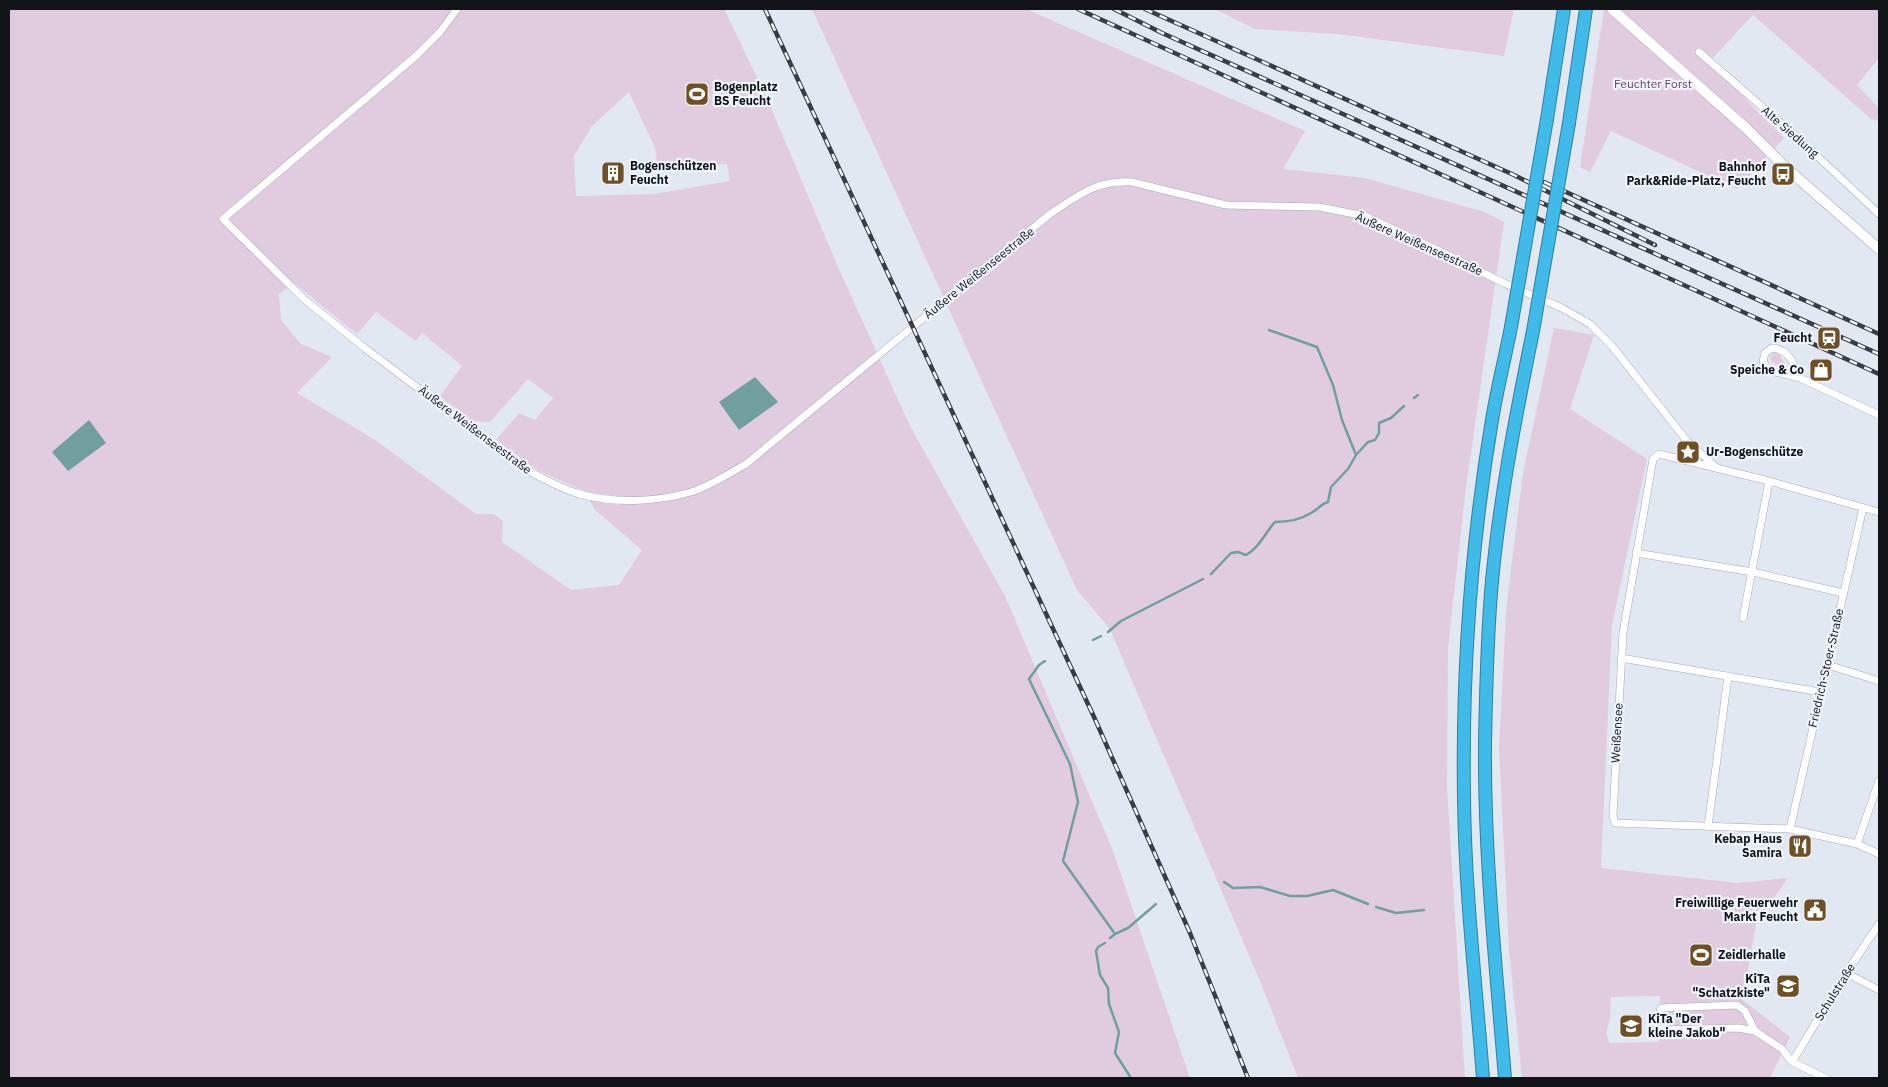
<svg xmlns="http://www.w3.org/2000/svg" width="1888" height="1087" viewBox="0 0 1888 1087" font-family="'IBM Plex Sans',sans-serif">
	<rect width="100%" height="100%" fill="#e2e8f2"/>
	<!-- green -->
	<path fill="#e1cbde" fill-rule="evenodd" d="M 9,9 L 724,9 L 766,96 L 838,267 L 910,426 L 1005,596 L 1113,851 L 1190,1078 L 9,1078 ZM 629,92 L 655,148 L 658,170 L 727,164 L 730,181 L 654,194 L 576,196 L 574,156 L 592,126 ZM 294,283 L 357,334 L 376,312 L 416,341 L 422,333 L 462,366 L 440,396 L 472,421 L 490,422 L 528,379 L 553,398 L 535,420 L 519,413 L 496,440 L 539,471 L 587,492 L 594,509 L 642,550 L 619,585 L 571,590 L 502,542 L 503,521 L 494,514 L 476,514 L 375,440 L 297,393 L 332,357 L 301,344 L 281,320 L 279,294 Z
		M 812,9 L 1026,9 L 1305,131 L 1283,169 L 1365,178 L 1485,212 L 1504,222 L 1466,487 L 1448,648 L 1447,787 L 1465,1078 L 1298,1078 L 1262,986 L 1110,629 L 1077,590 Z
		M 1215,9 L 1514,9 L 1504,56 L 1338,34 L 1255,29 Z
		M 1604,9 L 1879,9 L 1879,58 L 1857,85 L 1879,108 L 1879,121 L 1871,119 L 1753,15 L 1709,62 L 1784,138 L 1737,189 L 1611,131 L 1590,172 L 1580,167 Z
		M 1554,328 L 1594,335 L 1570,409 L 1647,459 L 1612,625 L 1601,868 L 1738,883 L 1788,878 L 1756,924 L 1743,1000 L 1790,1037 L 1770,1078 L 1522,1078 L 1509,950 L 1499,748 L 1506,612 L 1513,552 L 1523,473 ZM 1660,996 L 1659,1042 L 1609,1043 L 1606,1033 L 1610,1020 L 1611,997 Z
		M 1773,353 L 1779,354 L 1787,367 L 1777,365 L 1772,362 L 1770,357 Z"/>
	<!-- water -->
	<path fill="#719f9e" d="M 755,377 L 778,402 L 739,430 L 719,402 Z
		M 89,420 L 106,443 L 68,471 L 52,452 Z"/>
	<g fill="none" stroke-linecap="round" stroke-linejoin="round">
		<!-- stream -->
		<path stroke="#719f9e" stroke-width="2.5" d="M 1269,330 L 1317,347 L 1333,385 L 1342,420 L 1356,455
			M 1414,398 L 1418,395
			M 1211,574 L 1231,553 L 1238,552 L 1246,555 C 1259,548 1265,533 1275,522 C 1288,522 1300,520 1311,513 C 1317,510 1321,504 1328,502 L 1331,487 L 1348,469 L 1356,455 L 1368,442 L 1375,440 L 1379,433 L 1379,423 L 1391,418 L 1404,406
			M 1108,632 L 1121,621 L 1203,579
			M 1093,640 L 1101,636
			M 1045,661 L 1039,665 L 1029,679 L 1070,764 L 1078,802 L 1063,861 L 1115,934
			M 1224,882 L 1233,888 L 1260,887 L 1290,896 L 1307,896 L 1333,890 L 1368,904
			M 1376,907 L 1396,913 L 1424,910
			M 1110,938 L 1115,934 L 1128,928 L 1156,904
			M 1105,943 L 1098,947 L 1096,951 L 1100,975 L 1108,988 L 1109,1004 L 1119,1032 L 1115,1053 L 1131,1078"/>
		<!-- minor casing -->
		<g stroke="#a4a9b2" stroke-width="8">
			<path id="minor" d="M 457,9 L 440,32 L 416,56 L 223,219 L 305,300 L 366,349 L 527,470 C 544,479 561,489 580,494 C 615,504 656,502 691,492 C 710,486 728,474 746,464 L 1050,214 C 1079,195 1096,180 1132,182 L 1226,205 L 1319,207 L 1365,216 L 1450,256 L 1504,283 L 1562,308 L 1590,324 L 1612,346 L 1687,441 L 1717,468
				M 1699,52 L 1798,138 L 1879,214
				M 1800,378 C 1794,364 1789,349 1772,348 L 1765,353 L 1763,361 L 1767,368 L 1771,371 L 1800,378 L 1879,415
				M 1879,512 L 1769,481 L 1659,454 L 1653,459 L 1623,633 L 1613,816 L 1615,823 L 1790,829 L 1857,844 L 1879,854
				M 1636,553 L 1753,572 L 1843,593
				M 1743,618 L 1769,481
				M 1621,658 L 1820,692
				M 1828,665 L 1879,681
				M 1708,827 L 1728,676
				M 1790,829 L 1863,508
				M 1857,844 L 1879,781
				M 1846,973 L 1879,990
				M 1755,1031 L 1738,1028 L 1664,1030 L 1658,1021 L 1661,1008 L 1737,1005 L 1745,1011 L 1755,1031 L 1782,1049 L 1792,1062 L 1826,1078
				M 1792,1062 L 1846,973 L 1879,924"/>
		</g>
		<!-- secondary casing -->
		<g stroke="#a4a9b2" stroke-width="11">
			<path id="secondary" d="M 1612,9 L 1747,129 L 1784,166 L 1879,249"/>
		</g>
		<!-- motorway casing -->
		<g stroke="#30809f" stroke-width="14">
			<path id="motorway" d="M 1547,119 L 1564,9
				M 1569,123 L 1586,9
				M 1483,1078 C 1476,985 1465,892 1464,798 C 1462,672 1471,545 1492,420 C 1497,389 1505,358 1511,327
				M 1505,1078 C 1496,967 1484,855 1485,743 C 1486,689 1487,635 1492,581 C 1500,497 1516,414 1533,331"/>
		</g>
		<!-- minor -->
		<use href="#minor" stroke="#fff" stroke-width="7"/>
		<!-- secondary -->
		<use href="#secondary" stroke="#fff" stroke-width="10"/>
		<!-- motorway -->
		<use href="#motorway" stroke="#40bae9" stroke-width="12"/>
		<!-- rail casing -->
		<g stroke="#393c40" stroke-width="4.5">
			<path id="rail" d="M 765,9 L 1094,717 L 1190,933 L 1248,1078
				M 1078,9 L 1879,374
				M 1114,9 L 1162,33 L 1879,354
				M 1145,9 L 1514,175 L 1655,245
				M 1544,182 L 1879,334"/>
		</g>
		<!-- rail -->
		<use href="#rail" stroke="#eff5ff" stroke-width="2.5" stroke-dasharray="8" stroke-linecap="butt"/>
		<!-- motorway-bridge casing -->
		<g stroke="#30809f" stroke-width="14" stroke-linecap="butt">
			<path id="motorway-bridge" d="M 1511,327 L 1547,119
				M 1533,331 L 1569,123"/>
		</g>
		<!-- motorway-bridge -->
		<use href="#motorway-bridge" stroke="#40bae9" stroke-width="12"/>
	</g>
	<!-- icons -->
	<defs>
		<g id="stadium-square" transform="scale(1.25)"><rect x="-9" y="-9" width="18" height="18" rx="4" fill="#6f5025" stroke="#eff5ff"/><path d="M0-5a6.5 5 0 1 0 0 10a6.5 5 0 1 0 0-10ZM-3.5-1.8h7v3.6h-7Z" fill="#fff"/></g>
		<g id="building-square" transform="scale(1.25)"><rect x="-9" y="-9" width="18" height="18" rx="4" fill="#6f5025" stroke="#eff5ff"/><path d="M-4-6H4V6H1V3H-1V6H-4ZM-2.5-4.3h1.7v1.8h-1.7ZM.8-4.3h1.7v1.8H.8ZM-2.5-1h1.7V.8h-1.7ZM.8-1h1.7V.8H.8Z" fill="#fff"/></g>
		<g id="bus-square" transform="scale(1.25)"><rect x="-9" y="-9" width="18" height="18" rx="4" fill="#6f5025" stroke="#eff5ff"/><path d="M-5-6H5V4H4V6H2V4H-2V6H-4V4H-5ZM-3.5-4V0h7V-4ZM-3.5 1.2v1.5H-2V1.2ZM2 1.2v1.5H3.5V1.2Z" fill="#fff"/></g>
		<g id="station-square" transform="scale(1.25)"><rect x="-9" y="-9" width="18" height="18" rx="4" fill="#6f5025" stroke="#eff5ff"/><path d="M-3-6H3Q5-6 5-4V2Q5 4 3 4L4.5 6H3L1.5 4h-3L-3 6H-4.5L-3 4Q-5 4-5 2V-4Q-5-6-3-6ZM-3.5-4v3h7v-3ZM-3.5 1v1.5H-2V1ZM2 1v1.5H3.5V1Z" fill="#fff"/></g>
		<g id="shop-square" transform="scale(1.25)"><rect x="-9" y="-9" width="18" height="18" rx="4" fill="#6f5025" stroke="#eff5ff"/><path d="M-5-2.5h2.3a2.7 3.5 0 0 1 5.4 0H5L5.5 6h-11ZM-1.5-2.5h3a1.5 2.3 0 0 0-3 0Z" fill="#fff"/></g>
		<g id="sight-square" transform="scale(1.25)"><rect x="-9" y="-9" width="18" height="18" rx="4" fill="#6f5025" stroke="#eff5ff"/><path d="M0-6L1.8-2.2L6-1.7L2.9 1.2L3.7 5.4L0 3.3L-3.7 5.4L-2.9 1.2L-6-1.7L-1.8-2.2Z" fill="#fff"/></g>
		<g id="restaurant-square" transform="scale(1.25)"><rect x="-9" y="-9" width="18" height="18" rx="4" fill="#6f5025" stroke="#eff5ff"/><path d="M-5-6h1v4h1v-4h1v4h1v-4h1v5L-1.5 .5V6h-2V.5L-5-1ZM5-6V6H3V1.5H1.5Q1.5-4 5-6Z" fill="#fff"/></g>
		<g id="civic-square" transform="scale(1.25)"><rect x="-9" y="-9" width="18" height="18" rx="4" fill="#6f5025" stroke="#eff5ff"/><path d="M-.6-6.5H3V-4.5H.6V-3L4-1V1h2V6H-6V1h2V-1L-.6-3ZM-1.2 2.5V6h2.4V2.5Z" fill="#fff"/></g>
		<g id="school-square" transform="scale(1.25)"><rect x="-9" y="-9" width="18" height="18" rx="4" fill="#6f5025" stroke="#eff5ff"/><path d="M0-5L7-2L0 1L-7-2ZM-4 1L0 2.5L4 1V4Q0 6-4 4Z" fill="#fff"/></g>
	</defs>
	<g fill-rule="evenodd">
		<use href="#stadium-square" x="697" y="94"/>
		<use href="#building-square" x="613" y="173"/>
		<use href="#bus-square" x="1783" y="174"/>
		<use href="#station-square" x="1829" y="338"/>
		<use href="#shop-square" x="1821" y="370"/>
		<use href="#sight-square" x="1688" y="452"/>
		<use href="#restaurant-square" x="1800" y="846"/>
		<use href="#civic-square" x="1815" y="910"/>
		<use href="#stadium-square" x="1701" y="955"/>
		<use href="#school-square" x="1788" y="986"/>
		<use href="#school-square" x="1631" y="1026"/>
	</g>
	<g text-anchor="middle" stroke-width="4.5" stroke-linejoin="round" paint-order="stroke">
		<!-- park labels -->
		<g font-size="12" fill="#693f64" stroke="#eff5ff">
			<text x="1653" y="88">Feuchter Forst</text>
		</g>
		<!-- poi labels -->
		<g font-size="12" font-weight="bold" fill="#111316" stroke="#eff5ff" text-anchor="end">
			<text x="714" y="91" text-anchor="start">Bogenplatz<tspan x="714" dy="14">BS Feucht</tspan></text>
			<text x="630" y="170" text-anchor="start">Bogenschützen<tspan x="630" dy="14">Feucht</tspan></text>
			<text x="1766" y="171">Bahnhof<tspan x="1766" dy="14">Park&amp;Ride-Platz, Feucht</tspan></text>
			<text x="1812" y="342">Feucht</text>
			<text x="1804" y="374">Speiche &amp; Co</text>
			<text x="1706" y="456" text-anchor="start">Ur-Bogenschütze</text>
			<text x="1782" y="843">Kebap Haus<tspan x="1782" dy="14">Samira</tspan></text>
			<text x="1798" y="907">Freiwillige Feuerwehr<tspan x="1798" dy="14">Markt Feucht</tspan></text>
			<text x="1718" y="959" text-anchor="start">Zeidlerhalle</text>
			<text x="1770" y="983">KiTa<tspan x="1770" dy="14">"Schatzkiste"</tspan></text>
			<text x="1648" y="1023" text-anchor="start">KiTa "Der<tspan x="1648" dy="14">kleine Jakob"</tspan></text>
		</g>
		<!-- street labels -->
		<g font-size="12" fill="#111316" stroke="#eff5ff">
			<text transform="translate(1790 132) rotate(41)" y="4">Alte Siedlung</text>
			<text transform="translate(1419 244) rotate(24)" y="4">Äußere Weißenseestraße</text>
			<text transform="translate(979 273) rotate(-39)" y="4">Äußere Weißenseestraße</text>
			<text transform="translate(475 430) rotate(37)" y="4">Äußere Weißenseestraße</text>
			<text transform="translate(1826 668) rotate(-77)" y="4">Friedrich-Stoer-Straße</text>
			<text transform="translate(1617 733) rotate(-87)" y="4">Weißensee</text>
			<text transform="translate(1835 992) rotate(-58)" y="4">Schulstraße</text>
		</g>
	</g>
	<!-- border -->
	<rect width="1888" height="1087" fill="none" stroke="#111316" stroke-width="20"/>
</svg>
